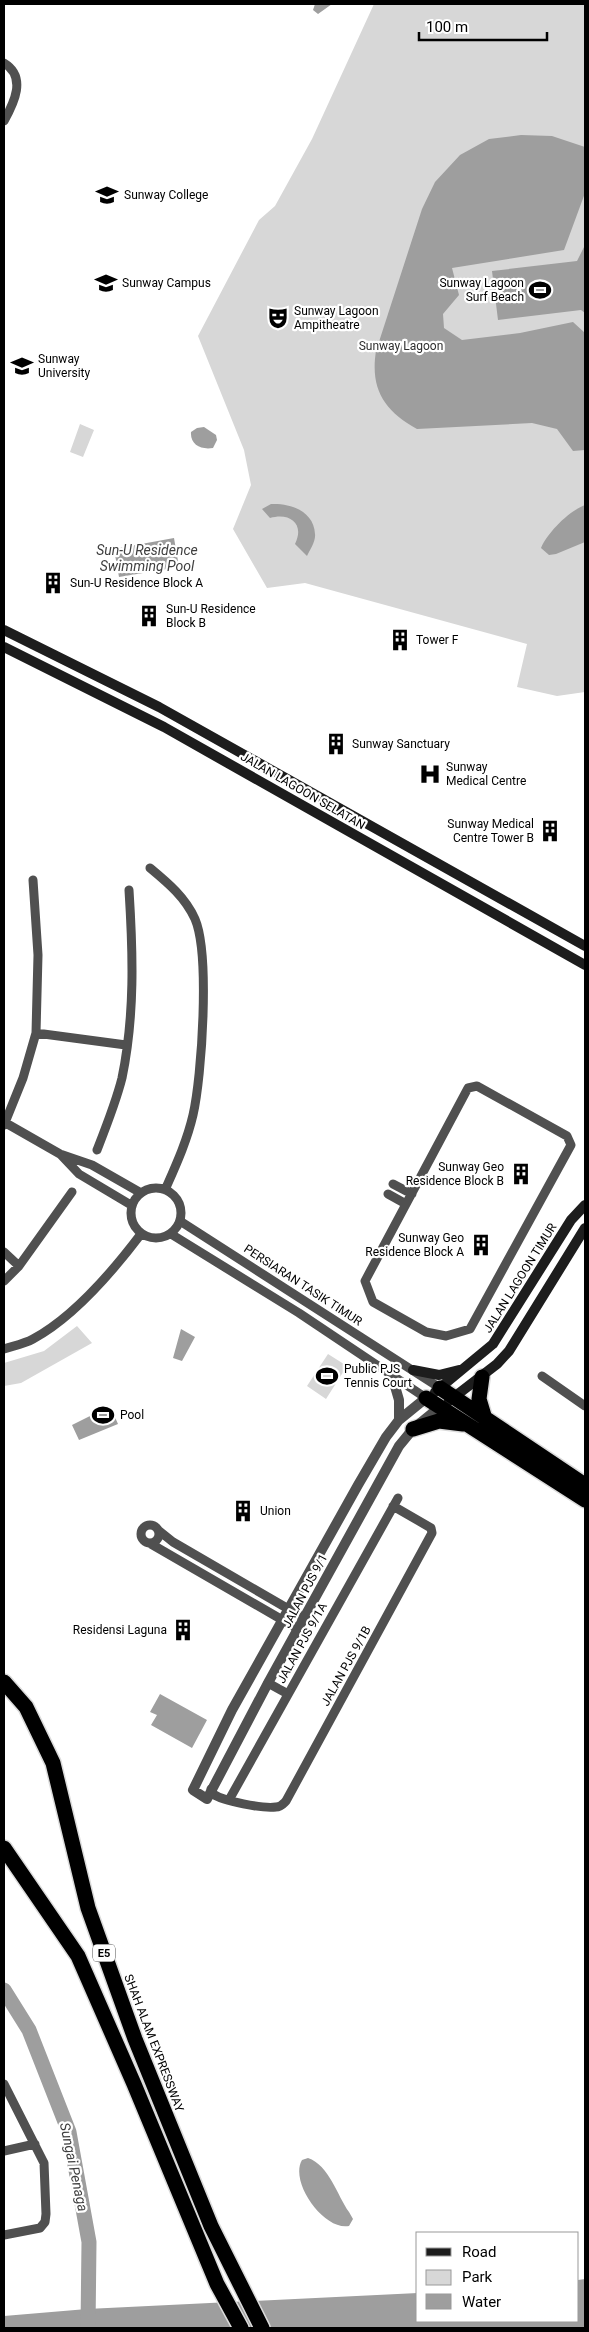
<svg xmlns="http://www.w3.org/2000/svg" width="589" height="2332" viewBox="0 0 589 2332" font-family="Roboto,sans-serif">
	<rect width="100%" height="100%" fill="#fff"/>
	<!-- green -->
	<path fill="#d7d7d7" d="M 374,4 L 585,4 L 585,692 L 557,696 L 517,687 L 527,644 L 305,583 L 267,588 L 233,529 L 251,485 L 244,450 L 198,336 L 259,220 L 275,206 L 312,139 Z
		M 80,424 L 94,430 L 83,457 L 70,452 Z
		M 77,1326 L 92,1343 L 21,1383 L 4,1386 L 4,1363 L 44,1351 Z
		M 328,1354 L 347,1366 L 326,1399 L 307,1386 Z"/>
	<!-- water -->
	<path fill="#9e9e9e" d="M 315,4 L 332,4 L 318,14 L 313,10 Z
		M 521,135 L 552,136 L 585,147 L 585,193 L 564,250 L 452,268 L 459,295 L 443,314 L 444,328 L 462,340 L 520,333 L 573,322 L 585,333 L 585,450 L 573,451 L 557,429 L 532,423 L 417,429 C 384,411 370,389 376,351 L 422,209 L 435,182 L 460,155 L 489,139 Z
		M 585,245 L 585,313 L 581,310 L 498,320 L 492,271 L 577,261 Z
		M 204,427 L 216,435 L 217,440 L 213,448 C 201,450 190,445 191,432 L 197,428 Z
		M 271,504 C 290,503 314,511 315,534 C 316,541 310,550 307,556 L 295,544 C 305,524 290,512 270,518 L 262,509 Z
		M 585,505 L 585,542 L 556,554 L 549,555 L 541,548 C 548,532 569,511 585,505 Z
		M 174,538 L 179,567 L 119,577 L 114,549 Z
		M 181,1329 L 195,1337 L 182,1361 L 173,1358 Z
		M 110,1406 L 118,1424 L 79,1440 L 72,1425 Z
		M 160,1694 L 207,1720 L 192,1748 L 151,1725 L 157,1715 L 150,1712 Z
		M 308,2158 C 329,2165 337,2195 349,2212 L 353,2219 L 349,2226 C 324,2231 289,2182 302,2160 Z
		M 585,2279 L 585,2328 L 4,2328 L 4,2316 L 87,2309 L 418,2293 L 418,2321 L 578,2321 L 578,2280 Z"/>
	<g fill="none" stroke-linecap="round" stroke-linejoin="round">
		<!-- river -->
		<path stroke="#9e9e9e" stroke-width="15" d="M 4,1990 L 29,2030 L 69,2132 L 89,2242 L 88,2328"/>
		<!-- motorway casing -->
		<g stroke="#dbdbdb" stroke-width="18">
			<path id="motorway" d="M 482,1377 L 479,1399 L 485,1419
				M 440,1388 L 585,1485
				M 426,1398 L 585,1500
				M 413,1429 L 439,1421 L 463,1424
				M 4,1682 L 26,1707 L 53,1763 L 88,1908 L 135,2039 L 211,2226 L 262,2328
				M 4,1848 L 78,1956 L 134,2084 L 217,2284 L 241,2328"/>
		</g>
		<!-- minor -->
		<path stroke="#505050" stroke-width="9" d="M 4,63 C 27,77 14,103 4,121
			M 150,868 C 168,883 185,897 195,919 C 210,954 202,1076 193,1115 C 187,1141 176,1165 165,1190
			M 36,1033 L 126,1045
			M 477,1086 L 567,1136 L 571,1145 L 470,1329 L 446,1336 L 426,1332 L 373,1302 L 365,1281 L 468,1088 Z
			M 4,1122 L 60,1154 L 92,1165 L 141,1193
			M 4,1125 L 23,1078 L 36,1033 L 38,955 L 33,880
			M 97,1150 C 106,1127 116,1102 122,1078 C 135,1015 133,953 129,890
			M 61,1155 L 79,1174 L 131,1205
			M 393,1184 L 412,1194
			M131 1213a25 25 0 1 1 50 0a25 25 0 1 1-50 0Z
			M 388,1194 L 406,1204
			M 180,1221 L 440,1388
			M 171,1234 L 299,1313 L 426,1398
			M 4,1252 L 19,1266
			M 4,1281 L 19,1266 L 72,1192
			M 4,1349 C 13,1346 24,1344 33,1339 C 74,1317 113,1271 141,1234
			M 542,1376 L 585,1406
			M141 1534a9 9 0 1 1 18 0a9 9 0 1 1-18 0Z
			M 158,1530 L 173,1542 L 304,1618
			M 151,1544 L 298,1629
			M 268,1683 L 288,1694
			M 211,1789 L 213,1794 C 223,1801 263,1809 276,1807 C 281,1807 283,1804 286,1801 L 432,1533 L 431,1528 L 393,1506
			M 229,1800 L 398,1498
			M 4,2084 L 44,2163 L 46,2214 L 45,2222 L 40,2228 L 4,2235
			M 4,2151 L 35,2144"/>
		<!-- tertiary -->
		<path stroke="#505050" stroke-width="10" d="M 392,1376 L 399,1400 L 399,1420
			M 426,1398 L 399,1420 L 386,1437 L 358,1485 L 232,1710 L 193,1790 L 207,1799 L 268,1683 L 399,1446 L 413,1429 L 440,1407"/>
		<!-- secondary -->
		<path stroke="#1d1d1d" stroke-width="10" d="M 4,630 L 159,707 L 585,946
			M 4,647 L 164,727 L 585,965
			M 413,1370 L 439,1375 L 459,1370
			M 435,1392 L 493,1344 L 571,1220 L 585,1205
			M 449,1401 L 497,1364 L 509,1351 L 585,1228"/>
		<!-- motorway -->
		<use href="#motorway" stroke="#000" stroke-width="15"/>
	</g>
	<!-- icons -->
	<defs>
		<g id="university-bare" transform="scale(1.725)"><path d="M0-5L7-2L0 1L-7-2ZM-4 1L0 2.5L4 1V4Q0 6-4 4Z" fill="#000" stroke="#fff" stroke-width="2.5" paint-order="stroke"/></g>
		<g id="stadium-bare" transform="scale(1.725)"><path d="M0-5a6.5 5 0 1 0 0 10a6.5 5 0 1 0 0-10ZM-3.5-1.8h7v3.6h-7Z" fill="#000" stroke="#fff" stroke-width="2.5" paint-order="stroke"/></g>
		<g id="theatre-bare" transform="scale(1.725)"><path d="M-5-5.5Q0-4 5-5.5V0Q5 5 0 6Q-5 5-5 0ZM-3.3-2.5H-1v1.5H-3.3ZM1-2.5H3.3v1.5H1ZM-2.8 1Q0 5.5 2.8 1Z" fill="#000" stroke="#fff" stroke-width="2.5" paint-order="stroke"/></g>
		<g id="building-bare" transform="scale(1.725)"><path d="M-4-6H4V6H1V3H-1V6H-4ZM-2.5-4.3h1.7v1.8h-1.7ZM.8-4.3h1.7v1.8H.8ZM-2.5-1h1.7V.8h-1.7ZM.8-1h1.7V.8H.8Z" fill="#000" stroke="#fff" stroke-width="2.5" paint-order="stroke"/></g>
		<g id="hospital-bare" transform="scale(1.725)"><path d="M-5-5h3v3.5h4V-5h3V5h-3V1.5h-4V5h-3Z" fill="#000" stroke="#fff" stroke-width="2.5" paint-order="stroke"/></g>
	</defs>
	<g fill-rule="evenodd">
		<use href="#university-bare" x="107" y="195"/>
		<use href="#university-bare" x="106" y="283"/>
		<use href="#stadium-bare" x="540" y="290"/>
		<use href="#theatre-bare" x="278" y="318"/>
		<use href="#university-bare" x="22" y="366"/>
		<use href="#building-bare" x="53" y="583"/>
		<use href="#building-bare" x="149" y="616"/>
		<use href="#building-bare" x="400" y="640"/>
		<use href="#building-bare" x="336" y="744"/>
		<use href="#hospital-bare" x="430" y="774"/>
		<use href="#building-bare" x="550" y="831"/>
		<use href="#building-bare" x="521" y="1174"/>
		<use href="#building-bare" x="481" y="1245"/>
		<use href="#stadium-bare" x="327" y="1376"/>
		<use href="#stadium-bare" x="103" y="1415"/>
		<use href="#building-bare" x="243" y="1511"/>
		<use href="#building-bare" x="183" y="1630"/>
	</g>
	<g text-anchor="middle" stroke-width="4.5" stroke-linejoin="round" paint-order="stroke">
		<!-- shield labels -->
		<rect fill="#fff" stroke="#4c4c4c" stroke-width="1" x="93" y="1944.5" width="22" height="17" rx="4"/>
		<g font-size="11" font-weight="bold" fill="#000">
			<text x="104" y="1957">E5</text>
		</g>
		<!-- poi labels -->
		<g font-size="12" fill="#000" stroke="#fff" text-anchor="start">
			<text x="124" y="199">Sunway College</text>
			<text x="122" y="287">Sunway Campus</text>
			<text x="524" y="287" text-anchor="end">Sunway Lagoon<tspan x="524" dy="14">Surf Beach</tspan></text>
			<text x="294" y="315">Sunway Lagoon<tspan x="294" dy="14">Ampitheatre</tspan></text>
			<text x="38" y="363">Sunway<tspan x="38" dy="14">University</tspan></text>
			<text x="70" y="587">Sun-U Residence Block A</text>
			<text x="166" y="613">Sun-U Residence<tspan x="166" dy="14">Block B</tspan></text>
			<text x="416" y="644">Tower F</text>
			<text x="352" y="748">Sunway Sanctuary</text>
			<text x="446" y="771">Sunway<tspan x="446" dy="14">Medical Centre</tspan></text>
			<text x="534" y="828" text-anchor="end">Sunway Medical<tspan x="534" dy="14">Centre Tower B</tspan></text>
			<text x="504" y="1171" text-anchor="end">Sunway Geo<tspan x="504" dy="14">Residence Block B</tspan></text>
			<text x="464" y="1242" text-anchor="end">Sunway Geo<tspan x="464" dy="14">Residence Block A</tspan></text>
			<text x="344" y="1373">Public PJS<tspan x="344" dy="14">Tennis Court</tspan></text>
			<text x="120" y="1419">Pool</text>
			<text x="260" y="1515">Union</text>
			<text x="167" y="1634" text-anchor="end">Residensi Laguna</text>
		</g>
		<!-- park labels -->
		<g font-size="12" fill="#2e2e2e" stroke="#fff">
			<text x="401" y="350">Sunway Lagoon</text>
		</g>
		<!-- street labels -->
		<g font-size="12" fill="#000" stroke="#fff">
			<text transform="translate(303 791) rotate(30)" y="4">JALAN LAGOON SELATAN</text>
			<text transform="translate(520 1278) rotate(-58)" y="4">JALAN LAGOON TIMUR</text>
			<text transform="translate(303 1285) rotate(33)" y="4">PERSIARAN TASIK TIMUR</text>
			<text transform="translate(305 1591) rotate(-62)" y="4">JALAN PJS 9/1</text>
			<text transform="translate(302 1643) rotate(-61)" y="4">JALAN PJS 9/1A</text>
			<text transform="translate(346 1666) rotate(-61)" y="4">JALAN PJS 9/1B</text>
			<text transform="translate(154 2043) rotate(69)" y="4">SHAH ALAM EXPRESSWAY</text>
		</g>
		<!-- water labels -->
		<g font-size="14" font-style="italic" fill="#3f3f3f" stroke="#fff">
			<text x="147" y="555">Sun-U Residence<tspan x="147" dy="16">Swimming Pool</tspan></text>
			<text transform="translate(74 2167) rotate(78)" y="5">Sungai Penaga</text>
		</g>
	</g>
	<!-- border -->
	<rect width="589" height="2332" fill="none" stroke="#000000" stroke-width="10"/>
	<!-- legend -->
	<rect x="416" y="2232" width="162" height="90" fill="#ffffff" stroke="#999999"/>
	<rect x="426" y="2248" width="25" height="8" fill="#1d1d1d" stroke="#999999"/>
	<text x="462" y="2257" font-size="15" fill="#000000">Road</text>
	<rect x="426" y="2270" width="25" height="15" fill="#d7d7d7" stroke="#999999"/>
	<text x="462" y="2282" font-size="15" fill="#000000">Park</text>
	<rect x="426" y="2294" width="25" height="15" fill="#9e9e9e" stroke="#999999"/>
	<text x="462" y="2307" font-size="15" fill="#000000">Water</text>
	<!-- scale -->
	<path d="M419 32v8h128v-8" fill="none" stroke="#000000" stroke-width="2.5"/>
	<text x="426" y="32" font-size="15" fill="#000000" stroke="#ffffff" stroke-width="4" paint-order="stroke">100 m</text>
</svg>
